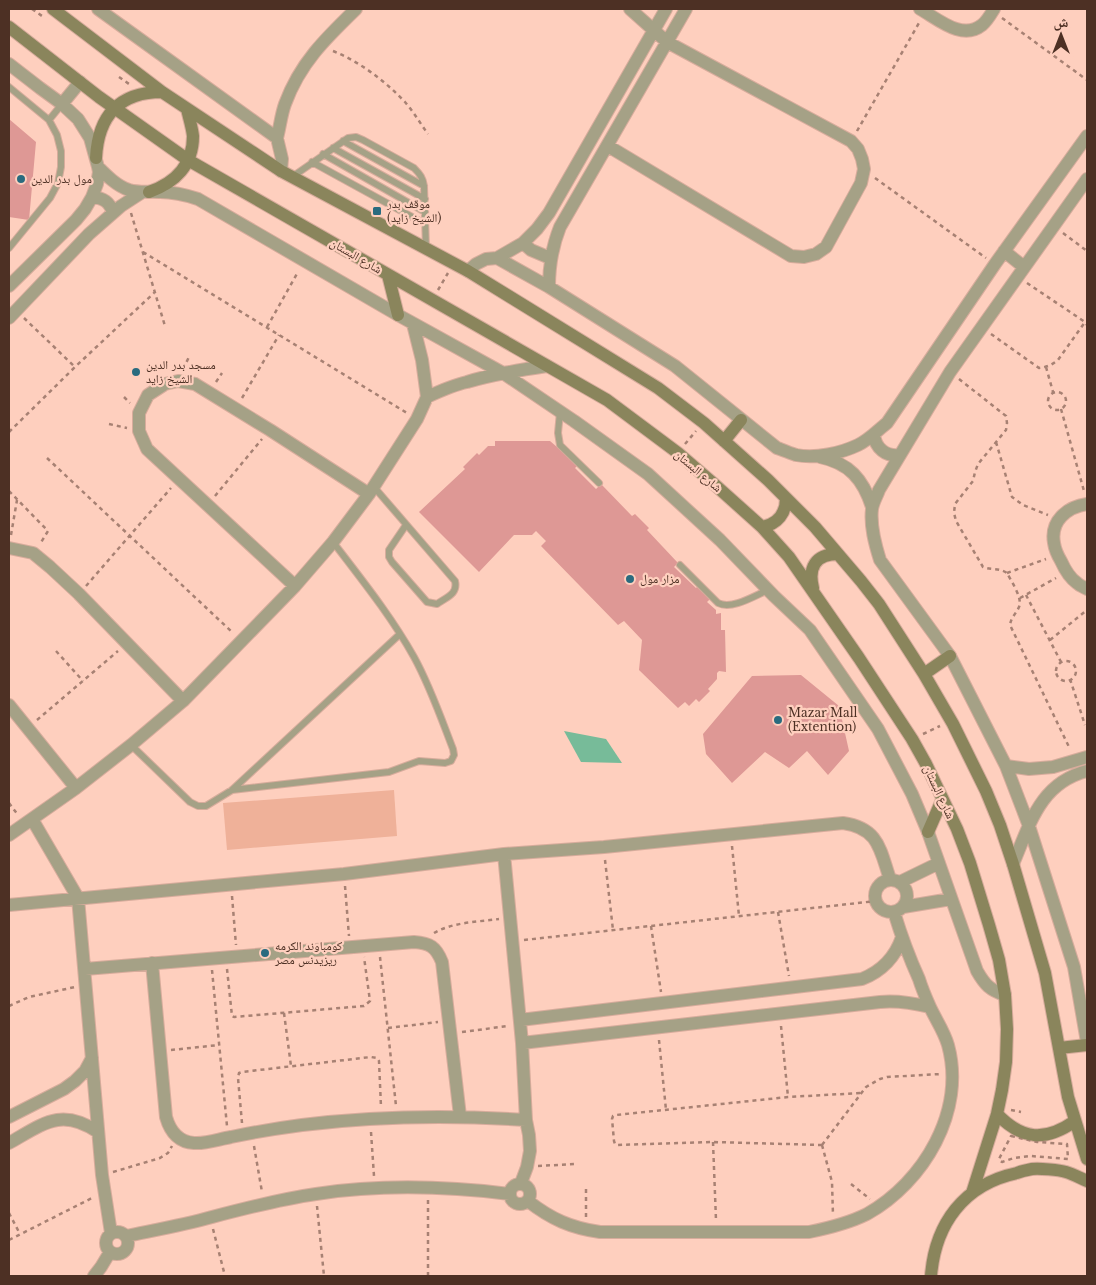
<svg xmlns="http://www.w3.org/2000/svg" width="1096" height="1285" viewBox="0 0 1096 1285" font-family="'Libre Baskerville','Noto Naskh Arabic',serif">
	<rect width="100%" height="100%" fill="#fecfbe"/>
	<!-- green -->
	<path fill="#efb199" d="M 394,790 L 397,836 L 227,850 L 223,803 Z"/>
	<!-- water -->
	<path fill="#7b9" d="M 564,731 L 606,739 L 622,763 L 581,762 Z"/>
	<!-- building -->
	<path fill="#de9895" d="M 9,119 L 36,142 L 29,220 L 9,217 Z
		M 495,441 L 550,441 L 578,465 L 575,468 L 596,489 L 601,484 L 632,516 L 635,514 L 649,528 L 647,530 L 678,563 L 674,567 L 696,588 L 698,586 L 710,599 L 707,602 L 716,610 L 716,614 L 721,613 L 721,630 L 725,630 L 726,672 L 719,671 L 717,673 L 717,679 L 708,689 L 710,691 L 699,702 L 696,699 L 689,706 L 685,702 L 678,708 L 639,670 L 642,640 L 624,621 L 618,625 L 541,546 L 546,541 L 536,531 L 532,535 L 514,535 L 479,572 L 419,512 L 465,469 L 463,467 L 477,453 L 479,455 L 488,446 L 495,446 Z
		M 801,675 L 839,706 L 849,751 L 828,775 L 807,751 L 789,768 L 765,752 L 732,783 L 706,754 L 703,734 L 752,676 Z"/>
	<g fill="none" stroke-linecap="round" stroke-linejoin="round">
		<!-- lane casing -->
		<g stroke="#d7ac9c" stroke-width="8">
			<path id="lane" d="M 9,87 L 49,120 L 57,135 L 61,151 L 61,167 L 58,183 L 50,198 L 9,248
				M 49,120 L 62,104
				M 343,141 L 424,186
				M 333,148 L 425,199
				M 323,154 L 425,212
				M 312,162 L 425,224
				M 292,177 L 348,138 L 356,137 L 363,140 L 414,168 C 420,174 423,178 424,186 L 426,248
				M 560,412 L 558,433 L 560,445 L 599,483
				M 374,487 L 455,581 C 458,594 447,597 437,604 L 427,602 L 392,562 L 389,557 L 389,550 L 406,525
				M 680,565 L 718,603 C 732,610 754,596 768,590
				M 131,745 L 190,802 L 198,806 L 206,806 L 232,790 L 400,634
				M 232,790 L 389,772 L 419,761 L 445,763 L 451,761 L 454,755 L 453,749 C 441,718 430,686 414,657 C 391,616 362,580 333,542"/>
		</g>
		<!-- street casing -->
		<g stroke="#d7ac9c" stroke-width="14">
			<path id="street" d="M 98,9 L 277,138 L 282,159 L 281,171
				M 920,9 C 938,19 962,41 982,25 C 987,21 991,14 994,9
				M 9,64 L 40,88 L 62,104 L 78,119 L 90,138 L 98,167 L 99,172 L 97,184 L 92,197 L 85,209 L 76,220 L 9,286
				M 62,104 L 80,82
				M 277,138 C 280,127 281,115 285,104 C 300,63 326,38 356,9
				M 608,146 L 791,256 L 804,257 L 816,254 L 826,247 L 861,183 L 864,169 L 862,159 L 858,149 L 851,141 L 667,42 L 630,9
				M 98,167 C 107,176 117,186 129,190 C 140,193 149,191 160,192 C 173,192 186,195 198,199 L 398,315 L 503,373 L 574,421 L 648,474 L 720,540 L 774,596 L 810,630 L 878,729 L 912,794 L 928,832 L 977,971 C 985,985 990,990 1005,995
				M 1087,179 L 950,372 L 879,490 C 877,496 873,502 872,509 C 870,526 875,544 880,560 L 950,656 L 1006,766 L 1029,826 L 1074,967 L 1087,1042
				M 92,197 C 104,198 109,202 113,212
				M 523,243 L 531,250 L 550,258
				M 1004,251 L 1024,267
				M 497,258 L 523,243 L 537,229 L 549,213 L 666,9
				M 468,271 L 476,264 L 486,259 L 497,258 L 549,287 L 675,366 L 777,448 C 783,450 790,453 796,455 C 816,459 841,453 858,445 C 869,440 878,430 887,423 L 995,264 L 1087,136
				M 549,287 C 549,266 552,247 560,227 L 686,9
				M 9,318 L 89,234 L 121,206 L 141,193
				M 427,397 C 440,391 453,385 467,382 C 493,374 520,370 547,366
				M 874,434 C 875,448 886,457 900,455
				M 820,457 C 849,463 863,479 872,507
				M 1087,504 C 1067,507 1050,521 1054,543 C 1055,550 1058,556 1061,561 C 1065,570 1070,578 1077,583 C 1080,586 1084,587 1087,589
				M 9,548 L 33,553 L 50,567 L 79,594 L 183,701
				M 295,586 L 147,449 L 139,431 L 139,413 L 148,395 L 165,384 L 178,381 L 195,384 L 270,430 L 369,494
				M 9,705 L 76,788
				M 1006,766 L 1029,769 L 1053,767 L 1087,757
				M 32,819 L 78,898 L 102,1175 L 111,1233
				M 9,835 L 76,788 L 131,745 L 183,701 L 295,586 L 333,542 L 369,494 L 417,419 L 427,397 L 422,360 L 413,324
				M 504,854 L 522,1043 L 526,1120 L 529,1135 L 530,1151 L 527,1167 L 521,1183
				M 1013,864 C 1030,824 1040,783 1087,771
				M875 896a16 16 0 1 1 32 0a16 16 0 1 1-32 0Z
				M 900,882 L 939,863
				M 9,905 L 344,874 L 504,854 L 604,847 L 843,823 C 879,828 880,850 890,879
				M 903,907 L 951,899
				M 152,963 L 166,1117 C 170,1131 178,1142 194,1143 C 206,1144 219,1139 231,1137 C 255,1132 279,1128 302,1125 C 377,1116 451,1115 526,1120
				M 85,969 L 414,942 C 430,943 436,947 442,962 L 460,1116
				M 520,1020 L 862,979 C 882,971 895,958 902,937
				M 522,1043 L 880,1002 C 897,1000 913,1003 930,1007
				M 9,1117 L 64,1089 L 75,1081 L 85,1071 L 92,1058
				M 9,1143 C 43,1124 61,1107 98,1132
				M510 1194a10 10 0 1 1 20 0a10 10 0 1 1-20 0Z
				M 528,1201 C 551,1219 571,1228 600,1232 L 809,1232 C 829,1228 849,1223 867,1214 C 924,1182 966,1111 948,1045 C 944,1031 936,1020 930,1007 C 926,998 922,989 919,979 C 909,957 901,935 894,912
				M106 1243a11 11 0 1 1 22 0a11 11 0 1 1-22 0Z
				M 126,1236 C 155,1230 184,1225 212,1217 C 246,1208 281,1199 316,1194 C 381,1184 445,1186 510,1194
				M 94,1276 L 101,1267 L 110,1252"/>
		</g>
		<!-- secondary casing -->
		<g stroke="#d7ac9c" stroke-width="14">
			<path id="secondary" d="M 53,9 L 162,92 L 281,171 L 468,271 L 658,388 L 704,423 L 768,480 L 815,527 L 861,581 L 879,604 L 924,674 L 953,724 L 986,791 L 1000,825 L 1013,864 L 1045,973 L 1068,1097 L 1087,1159
				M 9,27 L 99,97 L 188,160 L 607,400 L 678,453 L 714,484 L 762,527 L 789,557 L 859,658 L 912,739 L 926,764 L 957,829 L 970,863 L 989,925 L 999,960 L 1005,995 L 1007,1029 L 1006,1062 L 1002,1090 L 997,1114 L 972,1193
				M 96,158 C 98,116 119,92 162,92
				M 149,192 C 175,183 193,165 193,136 C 192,127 189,118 187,109
				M 388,275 L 398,315
				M 724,441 L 741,420
				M 762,527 C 778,524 786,513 786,498
				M 813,588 C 808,568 815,554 838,554
				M 924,674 L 950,656
				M 928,832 L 942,800
				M 1059,1048 L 1087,1045
				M 997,1114 C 1022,1140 1045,1142 1075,1121
				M 931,1276 C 935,1224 964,1184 1017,1173 C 1022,1171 1027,1170 1032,1169 C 1039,1168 1059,1170 1066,1172 C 1073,1174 1080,1178 1087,1181"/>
		</g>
		<!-- path -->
		<path stroke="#a78173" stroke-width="2.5" stroke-dasharray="4 4" stroke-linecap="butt" d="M 32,9 L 42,16
			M 1002,18 L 1087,80
			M 333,51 C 360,62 384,80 405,102 C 413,111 420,123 428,134
			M 119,77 L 129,84
			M 857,131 L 919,23
			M 875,178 L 986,258
			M 131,213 L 165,326
			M 1063,233 L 1087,251
			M 143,252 L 407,413
			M 1027,283 L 1085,322 L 1087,325
			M 438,290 L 448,273
			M 24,318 L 75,367
			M 267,327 L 298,272
			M 991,334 L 1039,368 C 1047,367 1052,365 1058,360 L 1085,322
			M 1046,367 L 1053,392
			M 183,369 L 190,355
			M 959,379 L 1006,416 L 1007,423 L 1006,430 L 978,464 L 975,472 L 973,481 L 955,504 L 954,513 L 956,521 L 983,567 C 991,570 1000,568 1007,573 C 1011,581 1023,598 1019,607 C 1016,614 1011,617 1010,625 L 1070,749
			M 216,382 L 222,373
			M1048 401a9 9 0 1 1 18 0a9 9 0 1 1-18 0Z
			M 124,397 L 130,403
			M 242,398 L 279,335
			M 1061,409 L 1084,491
			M 109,424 L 127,428
			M 9,432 L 75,367 L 155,292
			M 996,442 L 1012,497 L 1023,505 L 1048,515
			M 685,444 L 696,431
			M 47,458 L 233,633
			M 9,491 L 48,531 L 40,544
			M 215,496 L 262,439
			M 11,535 L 17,500
			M 1007,573 L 1046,559
			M 86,586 L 171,488
			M 1026,595 L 1061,662
			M 1020,598 L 1056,578
			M 1050,640 L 1087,610
			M 56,651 L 83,681
			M1056 671a10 10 0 1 1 20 0a10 10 0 1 1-20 0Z
			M 1070,679 L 1085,725
			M 37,720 L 118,651
			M 923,734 L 940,726
			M 9,803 L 18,815
			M 732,846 L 739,916
			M 605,860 L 613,930
			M 345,886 L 349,936
			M 232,896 L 236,945
			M 778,912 L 789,976
			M 651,926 L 661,992
			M 434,933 C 453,922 477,922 499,919
			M 524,940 L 876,901
			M 380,957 L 396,1106
			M 227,969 L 232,1016 L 234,1017 L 364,1006 L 370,1001 L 364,957
			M 212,970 L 227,1126
			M 9,1006 L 29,997 L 75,987
			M 284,1013 L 291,1066
			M 781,1026 L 788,1097
			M 388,1028 L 438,1022
			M 462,1032 L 508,1026
			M 659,1040 L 666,1110
			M 171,1050 L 219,1045
			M 1011,1110 L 1021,1112
			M 242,1123 L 238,1078 L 239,1073 L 242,1072 L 371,1057 L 377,1058 L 379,1061 L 381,1107
			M 371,1132 L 374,1176
			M 1011,1136 L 1037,1142 L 1067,1144 L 1068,1159 L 1031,1156 L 1014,1158 L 1002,1162 L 1000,1161 L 999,1159 Z
			M 713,1142 L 716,1220
			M 822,1145 L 713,1142 L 618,1145 L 615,1144 L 614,1141 L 612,1119 L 613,1116 L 616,1115 L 788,1097 L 861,1093
			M 822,1145 L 866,1087 L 880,1079 L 887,1077 L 941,1074
			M 822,1145 L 832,1182 L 833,1215
			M 254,1146 L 262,1192
			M 538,1166 L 575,1164
			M 113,1172 L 160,1158 L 168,1153 L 172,1146
			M 851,1184 L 870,1199
			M 586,1189 L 586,1218
			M 428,1200 L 428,1276
			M 317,1206 L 324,1276
			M 9,1213 L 20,1234
			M 213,1229 L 225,1276
			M 9,1240 L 94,1197"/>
		<!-- lane -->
		<use href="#lane" stroke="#a5a186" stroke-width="6"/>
		<!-- street -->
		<use href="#street" stroke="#a5a186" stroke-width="12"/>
		<!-- secondary -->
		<use href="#secondary" stroke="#8a855c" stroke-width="12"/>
	</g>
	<!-- markers -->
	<g fill="#2a6b7f" stroke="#fecfbe" stroke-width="2">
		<circle cx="21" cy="179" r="5"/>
		<rect x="372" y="206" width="10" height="10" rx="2.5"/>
		<circle cx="136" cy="372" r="5"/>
		<circle cx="630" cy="579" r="5"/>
		<circle cx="778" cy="720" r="5"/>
		<circle cx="265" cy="953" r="5"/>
	</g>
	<g text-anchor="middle" stroke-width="4.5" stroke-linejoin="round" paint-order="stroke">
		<!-- poi labels -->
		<g font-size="12" fill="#4d3024" stroke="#fecfbe" text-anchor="start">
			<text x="31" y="183">مول بدر الدين</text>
			<text x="387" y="208">موقف بدر<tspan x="387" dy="14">(الشيخ زايد)</tspan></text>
			<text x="146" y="369">مسجد بدر الدين<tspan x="146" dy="14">الشيخ زايد</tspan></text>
			<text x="640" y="583">مزار مول</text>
			<text x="788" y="717">Mazar Mall<tspan x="788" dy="14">(Extention)</tspan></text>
			<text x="275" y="950">كومباوند الكرمه<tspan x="275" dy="14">ريزيدنس مصر</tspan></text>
		</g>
		<!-- street labels -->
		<g font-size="12" fill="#4d3024" stroke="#fecfbe">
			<text transform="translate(356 256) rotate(30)" y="4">شارع البستان</text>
			<text transform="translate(698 471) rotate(40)" y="4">شارع البستان</text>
			<text transform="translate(939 792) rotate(65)" y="4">شارع البستان</text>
		</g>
	</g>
	<!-- border -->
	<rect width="1096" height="1285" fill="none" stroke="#4d3024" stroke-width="20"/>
	<!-- north arrow -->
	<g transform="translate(1061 35)" stroke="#fecfbe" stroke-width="4" paint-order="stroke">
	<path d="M0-4L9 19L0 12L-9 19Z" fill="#4d3024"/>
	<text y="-8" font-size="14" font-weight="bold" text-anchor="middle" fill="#4d3024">ش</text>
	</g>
</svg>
